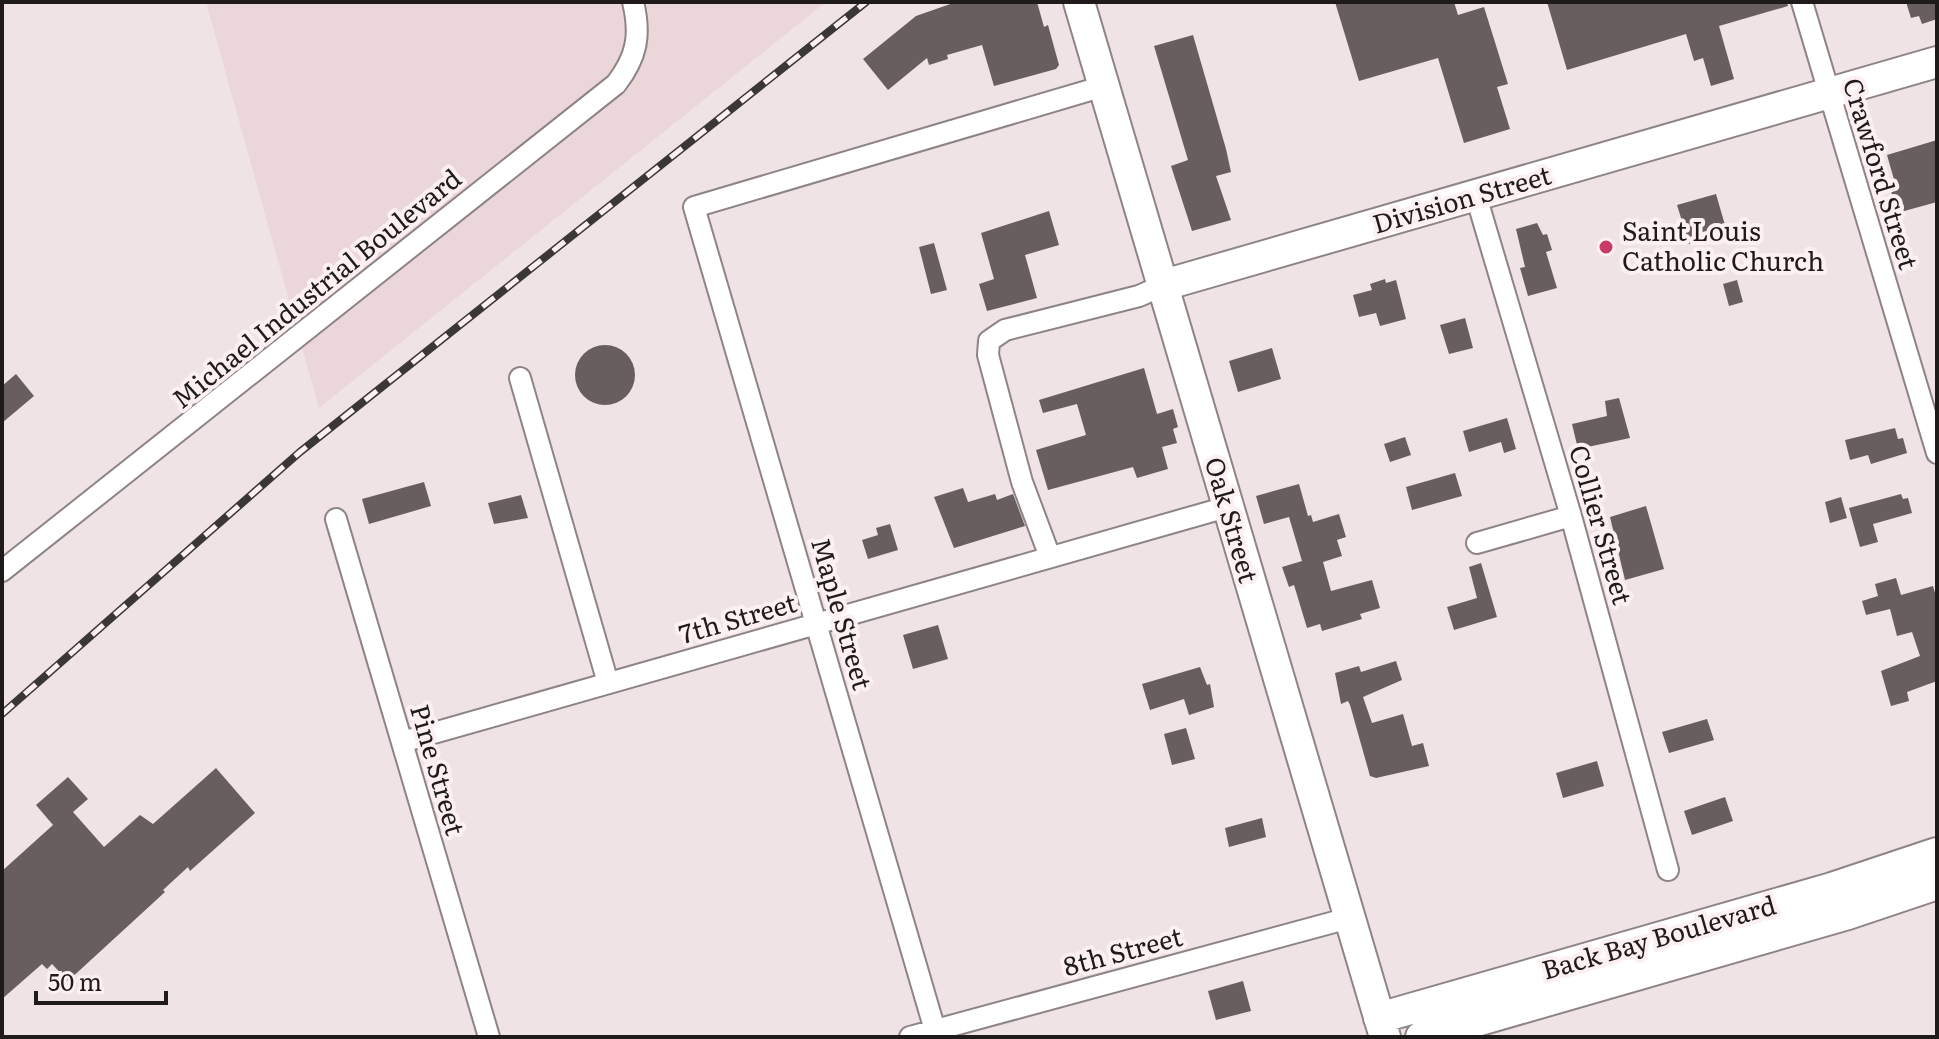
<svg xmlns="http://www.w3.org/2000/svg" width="1939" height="1039" viewBox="0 0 1939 1039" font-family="Literata,serif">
	<rect width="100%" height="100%" fill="#efe3e5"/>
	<!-- built -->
	<path fill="#ebd6da" d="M 206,2 L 826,2 L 319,408 Z"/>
	<!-- building -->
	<path fill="#685e60" d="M 956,2 L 1037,2 L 1044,27 L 1048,25 L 1059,65 L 1056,69 L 994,86 L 982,45 L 947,55 L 948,59 L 929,65 L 927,58 L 888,90 L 863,59 L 916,16 Z
		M 1335,2 L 1454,2 L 1458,15 L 1484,7 L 1508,84 L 1497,87 L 1510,129 L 1464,143 L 1438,58 L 1359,81 Z
		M 1547,2 L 1787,2 L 1788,6 L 1719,26 L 1734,79 L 1711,86 L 1703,58 L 1694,61 L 1686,34 L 1567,70 Z
		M 1906,2 L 1937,2 L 1937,19 L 1922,24 L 1919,16 L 1911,18 Z
		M 1193,35 L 1226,149 L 1231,172 L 1216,176 L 1231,220 L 1192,231 L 1171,166 L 1188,160 L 1154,46 Z
		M 1937,140 L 1937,202 L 1897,213 L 1891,191 L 1897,190 L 1887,155 Z
		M 1716,194 L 1727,232 L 1689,244 L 1677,205 Z
		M 1049,211 L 1059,245 L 1025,255 L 1037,298 L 987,311 L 979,284 L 994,279 L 981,233 Z
		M 1537,223 L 1543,235 L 1547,234 L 1552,250 L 1546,252 L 1557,288 L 1528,296 L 1520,268 L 1525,267 L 1516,229 Z
		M 934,243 L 947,290 L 931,294 L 919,247 Z
		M 1385,279 L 1386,283 L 1396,280 L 1406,319 L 1380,326 L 1376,313 L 1359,317 L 1353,295 L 1372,290 L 1370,284 Z
		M 1737,280 L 1743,302 L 1729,306 L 1723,284 Z
		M 1465,318 L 1473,348 L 1449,354 L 1440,325 Z
		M575 375a30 30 0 1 1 60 0a30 30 0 1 1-60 0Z
		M 1272,348 L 1281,379 L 1238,392 L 1229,361 Z
		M 1144,368 L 1157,414 L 1173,409 L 1178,427 L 1173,429 L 1177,443 L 1162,447 L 1168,469 L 1137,478 L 1133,467 L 1048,490 L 1036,450 L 1086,435 L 1077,404 L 1043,413 L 1039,400 Z
		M 16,374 L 34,396 L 2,423 L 2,386 Z
		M 1619,398 L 1630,438 L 1578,449 L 1572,424 L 1607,416 L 1605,401 Z
		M 1507,418 L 1516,449 L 1504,453 L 1501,442 L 1469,452 L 1463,431 Z
		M 1895,428 L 1898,439 L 1903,438 L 1907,453 L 1871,464 L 1868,455 L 1850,460 L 1845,440 Z
		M 1405,437 L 1411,455 L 1390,462 L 1384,444 Z
		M 1455,473 L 1462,496 L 1412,510 L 1406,487 Z
		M 424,482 L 431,506 L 369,524 L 362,499 Z
		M 1299,484 L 1308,516 L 1311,515 L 1313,522 L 1339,514 L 1346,537 L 1337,540 L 1342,556 L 1323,562 L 1331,591 L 1372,580 L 1380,608 L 1360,614 L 1362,619 L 1322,631 L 1320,624 L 1307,628 L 1294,585 L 1289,587 L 1282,567 L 1302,561 L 1289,517 L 1264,524 L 1256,496 Z
		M 963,488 L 968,502 L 995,494 L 997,500 L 1013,494 L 1025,526 L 954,548 L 934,497 Z
		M 1901,494 L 1903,499 L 1908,498 L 1912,513 L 1873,524 L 1878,542 L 1860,547 L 1849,508 Z
		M 521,495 L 528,518 L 494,524 L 488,503 Z
		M 1841,497 L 1847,518 L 1830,523 L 1825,502 Z
		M 1646,506 L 1664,569 L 1625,580 L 1610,517 Z
		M 890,524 L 898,550 L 868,559 L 862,540 L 878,535 L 876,528 Z
		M 1481,563 L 1497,617 L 1454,630 L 1447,607 L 1477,598 L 1469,567 Z
		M 1896,578 L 1901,595 L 1933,586 L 1937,600 L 1937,681 L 1907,692 L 1909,701 L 1891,706 L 1881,671 L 1920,656 L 1912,632 L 1897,636 L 1890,609 L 1866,615 L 1862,601 L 1878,596 L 1875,584 Z
		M 938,625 L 948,659 L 913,669 L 903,635 Z
		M 1396,661 L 1402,680 L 1363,697 L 1372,723 L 1403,714 L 1412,746 L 1423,743 L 1429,766 L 1376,778 L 1370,776 L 1350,705 L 1348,701 L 1341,704 L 1335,673 L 1359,666 L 1361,672 Z
		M 1200,667 L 1207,685 L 1210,684 L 1214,707 L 1189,715 L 1184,699 L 1150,710 L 1142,684 Z
		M 1707,719 L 1714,740 L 1669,753 L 1662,732 Z
		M 1186,728 L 1195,759 L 1172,765 L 1164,734 Z
		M 1597,761 L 1604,786 L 1563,798 L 1556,773 Z
		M 216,768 L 255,813 L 190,871 L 188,867 L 163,890 L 165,892 L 68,981 L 52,964 L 47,969 L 42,964 L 2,999 L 2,871 L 53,825 L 36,805 L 68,777 L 88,799 L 73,812 L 104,847 L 140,815 L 153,824 Z
		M 1725,797 L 1733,821 L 1692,835 L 1684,811 Z
		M 1262,818 L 1266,837 L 1229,847 L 1225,828 Z
		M 1243,981 L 1251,1011 L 1216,1020 L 1208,991 Z"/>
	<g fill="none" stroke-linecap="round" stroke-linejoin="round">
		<!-- minor casing -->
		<g stroke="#8e8485" stroke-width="24">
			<path id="minor" d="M 1802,2 L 1937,453
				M 1476,196 L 1571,516 L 1668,870
				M 520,378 L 608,683
				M 336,519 L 489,1037
				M 1477,543 L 1571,516
				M 1050,557 L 1022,482 L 988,355 L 989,341 L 1005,330 L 1139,296 L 1164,285
				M 2,571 L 616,84 C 637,57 641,35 633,2
				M 402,742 L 1227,507
				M 910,1037 L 1349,918
				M 937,1037 L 694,207 L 1104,86"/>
		</g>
		<!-- secondary casing -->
		<g stroke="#8e8485" stroke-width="34">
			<path id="secondary" d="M 1079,2 L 1385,1037
				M 1164,285 L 1937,62
				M 1379,1018 L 1832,888 L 1937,853
				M 1421,1037 L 1848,914 L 1937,884"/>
		</g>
		<!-- minor -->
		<use href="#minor" stroke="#fff" stroke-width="20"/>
		<!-- secondary -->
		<use href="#secondary" stroke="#fff" stroke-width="30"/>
		<!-- rail casing -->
		<g stroke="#3c3737" stroke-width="8">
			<path id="rail" d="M 2,714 L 300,452 L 866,2"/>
		</g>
		<!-- rail -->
		<use href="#rail" stroke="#fcf0f2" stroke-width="5" stroke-dasharray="15" stroke-linecap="butt"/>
	</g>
	<!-- markers -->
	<circle fill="#c83b68" stroke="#fcf0f2" stroke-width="3" cx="1606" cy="247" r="8"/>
	<g text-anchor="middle" stroke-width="8" stroke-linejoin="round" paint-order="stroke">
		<!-- street labels -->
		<g font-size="26" fill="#1f1b1b" stroke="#fcf0f2">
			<text transform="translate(1880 174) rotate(73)" y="9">Crawford Street</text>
			<text transform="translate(1462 200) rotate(-16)" y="9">Division Street</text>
			<text transform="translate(317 289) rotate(-39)" y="9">Michael Industrial Boulevard</text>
			<text transform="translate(1231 520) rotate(74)" y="9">Oak Street</text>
			<text transform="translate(1600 525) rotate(74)" y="9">Collier Street</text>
			<text transform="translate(841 614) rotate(74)" y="9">Maple Street</text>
			<text transform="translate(738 619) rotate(-16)" y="9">7th Street</text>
			<text transform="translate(437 770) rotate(74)" y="9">Pine Street</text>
			<text transform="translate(1659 938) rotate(-16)" y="9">Back Bay Boulevard</text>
			<text transform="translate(1123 952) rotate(-15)" y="9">8th Street</text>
		</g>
		<!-- poi labels -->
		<g font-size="26" fill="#1f1b1b" stroke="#fcf0f2" text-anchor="start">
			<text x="1622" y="241">Saint Louis<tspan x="1622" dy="30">Catholic Church</tspan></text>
		</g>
	</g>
	<!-- border -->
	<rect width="1939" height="1039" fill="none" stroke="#1f1b1b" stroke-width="8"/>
	<!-- scale -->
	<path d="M36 991v12h130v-12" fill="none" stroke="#1f1b1b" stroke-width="4"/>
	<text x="48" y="991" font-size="24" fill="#1f1b1b" stroke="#fcf0f2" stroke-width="6" paint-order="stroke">50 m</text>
</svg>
